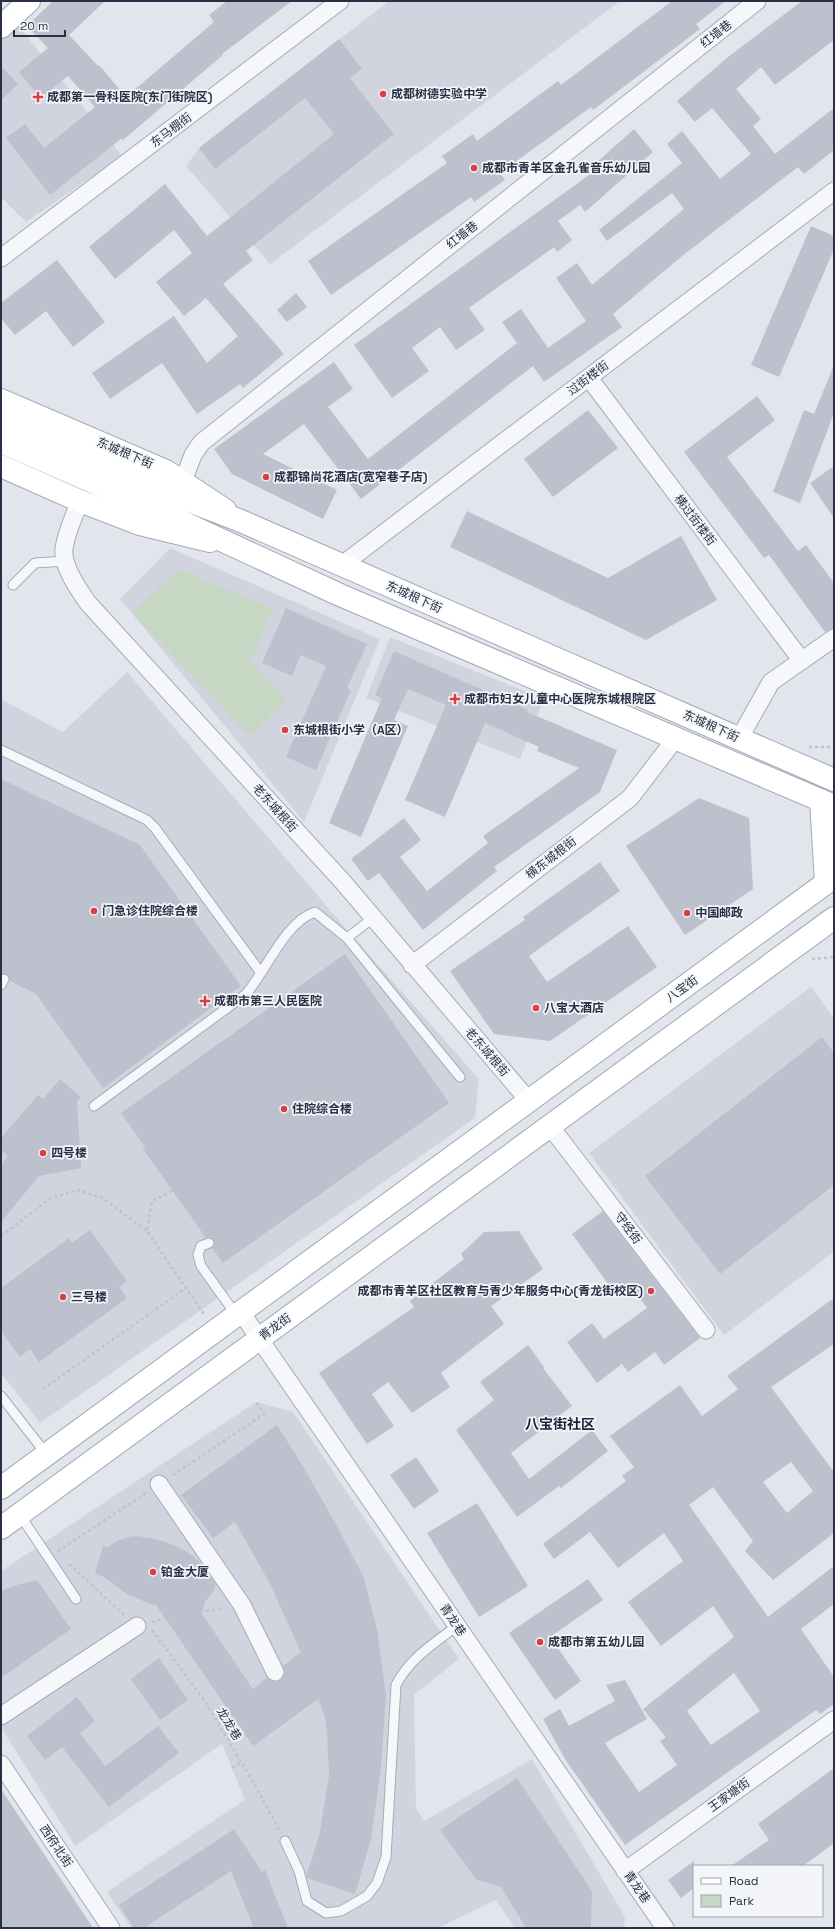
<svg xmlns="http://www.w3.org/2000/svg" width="835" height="1929" viewBox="0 0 835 1929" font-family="'Space Grotesk','Noto Sans SC',sans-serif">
	<rect width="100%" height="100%" fill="#e3e5ec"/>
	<!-- built -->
	<path fill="#d1d4de" d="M 389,1 L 620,1 L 270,264 L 186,166 L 199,148 Z
		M 17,24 L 122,156 L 26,222 L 1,197 L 1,38 Z
		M 170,548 L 380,639 L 304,822 L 120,599 Z
		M 390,637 L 544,699 L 520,759 L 366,698 Z
		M 127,672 L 341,923 L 479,1079 L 475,1118 L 40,1423 L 1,1373 L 1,703 L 2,700 L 63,732 Z
		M 811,987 L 834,1018 L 834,1252 L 724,1335 L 589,1153 Z
		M 256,1402 L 293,1412 L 459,1659 L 414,1695 L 416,1808 L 424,1821 L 532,1759 L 625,1917 L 624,1928 L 515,1928 L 496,1900 L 438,1928 L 131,1928 L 107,1892 L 245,1800 L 222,1744 L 75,1846 L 1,1727 L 1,1571 Z"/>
	<!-- green -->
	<path fill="#c6d7c3" d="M 179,569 L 273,609 L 251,661 L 287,700 L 250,736 L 132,613 Z"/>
	<!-- building -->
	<path fill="#bcc1cd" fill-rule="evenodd" d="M 53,1 L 105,1 L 69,35 L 98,66 L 99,65 L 126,97 L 214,22 L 209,15 L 227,1 L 292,1 L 222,54 L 223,55 L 123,140 L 121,139 L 50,195 L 6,138 L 25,124 L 44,148 L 95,107 L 68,76 L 40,98 L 19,72 L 48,48 L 27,26 Z
		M 672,1 L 726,1 L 696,24 L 700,29 L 593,110 L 591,107 L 500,173 L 505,180 L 474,202 L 471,197 L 331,295 L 308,261 L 447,163 L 442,156 L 473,134 L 477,141 L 558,81 L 561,85 Z
		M 802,1 L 834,1 L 834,40 L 775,85 L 761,67 L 736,89 L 761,119 L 753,126 L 775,154 L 834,108 L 834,150 L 804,174 L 798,167 L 682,256 L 613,314 L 622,327 L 544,382 L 533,366 L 361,499 L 304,424 L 263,454 L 337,490 L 323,519 L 232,474 L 214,449 L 334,362 L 353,389 L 328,407 L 368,459 L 517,343 L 502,322 L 521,309 L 548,348 L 586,321 L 556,278 L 577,263 L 592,285 L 684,209 L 672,193 L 607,241 L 599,230 L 682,163 L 667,144 L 682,131 L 720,179 L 751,154 L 712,108 L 695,122 L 677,101 L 728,57 Z
		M 339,39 L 362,69 L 350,78 L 394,134 L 246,251 L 253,260 L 223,284 L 284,354 L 243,388 L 240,384 L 197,414 L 162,363 L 110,399 L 92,373 L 174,316 L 207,363 L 238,336 L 206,298 L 184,316 L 156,282 L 192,253 L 174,230 L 115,279 L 89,247 L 165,184 L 207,236 L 334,134 L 305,98 L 215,169 L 199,148 Z
		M 1,66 L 18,84 L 1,100 Z
		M 634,129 L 653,152 L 585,212 L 580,205 L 558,221 L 572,240 L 557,252 L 554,247 L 469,308 L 485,330 L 456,350 L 440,327 L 412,348 L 429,371 L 392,398 L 354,345 L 600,167 L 596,163 Z
		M 811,226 L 834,236 L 834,249 L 779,377 L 751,365 Z
		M 57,260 L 105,322 L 73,347 L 46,311 L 15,335 L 1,318 L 1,303 Z
		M 296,293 L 307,307 L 287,322 L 277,310 Z
		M 834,365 L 834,413 L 800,503 L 773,492 L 804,410 L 814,414 Z
		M 757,396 L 775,420 L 727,457 L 798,551 L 806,545 L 834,583 L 834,628 L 825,632 L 769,555 L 764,558 L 684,452 Z
		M 588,410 L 618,448 L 553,497 L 524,459 Z
		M 834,466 L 834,518 L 810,483 Z
		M 467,511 L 608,578 L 681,536 L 717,600 L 646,640 L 450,547 Z
		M 286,608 L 367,644 L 347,688 L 351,690 L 316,770 L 286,757 L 326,666 L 301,655 L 292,676 L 262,663 Z
		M 394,651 L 528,710 L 527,712 L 617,750 L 600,792 L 494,867 L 497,871 L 423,930 L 379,873 L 368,881 L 351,859 L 404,818 L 421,840 L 400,857 L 427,891 L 488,843 L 483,836 L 579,768 L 537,751 L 539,747 L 485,723 L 445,817 L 405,800 L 446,705 L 408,689 L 394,720 L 408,726 L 361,837 L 329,823 L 382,698 L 375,695 Z
		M 1,779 L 140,845 L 241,986 L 103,1088 L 36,994 L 10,981 L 7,974 L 1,974 Z
		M 699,798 L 749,818 L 753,889 L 685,935 L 626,846 Z
		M 600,862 L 620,891 L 529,956 L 547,982 L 628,926 L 657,967 L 550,1041 L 494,1034 L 450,971 L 525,920 L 523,917 Z
		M 345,954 L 449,1103 L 223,1263 L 212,1248 L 215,1244 L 214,1241 L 210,1237 L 206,1238 L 143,1149 L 145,1147 L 121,1113 Z
		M 822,1037 L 834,1053 L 834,1185 L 720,1274 L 645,1176 Z
		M 60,1079 L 81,1097 L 77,1101 L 81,1168 L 39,1176 L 1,1222 L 1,1165 L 8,1156 L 1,1150 L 1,1138 L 38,1095 L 43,1099 Z
		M 603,1211 L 700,1338 L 664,1365 L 655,1352 L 628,1372 L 622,1364 L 597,1383 L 567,1342 L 592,1323 L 604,1339 L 647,1308 L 631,1286 L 617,1296 L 572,1234 Z
		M 90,1230 L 127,1281 L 119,1287 L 127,1298 L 39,1362 L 30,1349 L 20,1357 L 1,1331 L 1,1288 L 69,1238 L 72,1243 Z
		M 519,1231 L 543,1269 L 491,1306 L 504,1324 L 441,1373 L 450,1387 L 412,1413 L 388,1382 L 372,1394 L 394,1426 L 367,1444 L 319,1373 L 414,1307 L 410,1301 L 464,1259 L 461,1254 L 484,1232 Z
		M 834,1298 L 834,1344 L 771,1387 L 834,1472 L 834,1533 L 773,1580 L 745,1551 L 753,1541 L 713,1487 L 689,1505 L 768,1617 L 834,1566 L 834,1604 L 801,1629 L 834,1677 L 834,1704 L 820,1714 L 816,1710 L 625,1845 L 565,1759 L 543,1719 L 560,1709 L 569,1726 L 615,1701 L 606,1685 L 625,1680 L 647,1719 L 605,1743 L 639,1792 L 677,1765 L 660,1741 L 666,1737 L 643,1709 L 734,1637 L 713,1606 L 661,1646 L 628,1602 L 683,1561 L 664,1533 L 618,1568 L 590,1532 L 554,1559 L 543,1544 L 626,1481 L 622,1476 L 634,1467 L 610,1436 L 680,1385 L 702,1416 L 738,1389 L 727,1376 ZM 791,1462 L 813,1491 L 787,1513 L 763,1482 ZM 734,1673 L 760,1711 L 711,1745 L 687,1711 Z
		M 528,1345 L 544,1367 L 543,1368 L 572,1406 L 511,1453 L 529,1479 L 592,1430 L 608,1451 L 561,1488 L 559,1486 L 517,1517 L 456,1430 L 494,1400 L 480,1382 Z
		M 277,1425 L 304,1468 L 338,1528 L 364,1578 L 377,1629 L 386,1696 L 381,1767 L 371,1839 L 355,1894 L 307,1878 L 306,1876 L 319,1837 L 329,1776 L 327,1734 L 325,1717 L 318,1699 L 253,1746 L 156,1605 L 150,1604 L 127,1594 L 104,1577 L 95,1574 L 103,1546 L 108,1547 L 117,1541 L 128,1537 L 136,1536 L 151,1538 L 166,1542 L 186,1551 L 199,1561 L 215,1583 L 215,1589 L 205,1602 L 202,1614 L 253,1689 L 267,1678 L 274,1682 L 280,1681 L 285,1673 L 283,1666 L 301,1652 L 269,1582 L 235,1522 L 213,1538 L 181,1495 Z
		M 416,1457 L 439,1491 L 414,1509 L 390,1475 Z
		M 477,1503 L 528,1586 L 479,1617 L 427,1533 Z
		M 588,1579 L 603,1600 L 550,1637 L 581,1681 L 555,1700 L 509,1633 Z
		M 37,1580 L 71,1629 L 1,1678 L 1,1591 L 20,1584 Z
		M 159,1658 L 188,1700 L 160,1720 L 131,1679 Z
		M 77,1697 L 95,1721 L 80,1733 L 105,1766 L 158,1726 L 179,1753 L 109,1807 L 62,1747 L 45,1760 L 27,1736 Z
		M 834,1768 L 834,1843 L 803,1866 L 731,1866 L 769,1840 L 758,1824 Z
		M 517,1778 L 592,1891 L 591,1928 L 526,1928 L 501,1887 L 476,1879 L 440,1830 Z
		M 1,1789 L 93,1928 L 1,1928 Z
		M 234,1829 L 262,1872 L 265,1870 L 288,1928 L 254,1928 L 231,1871 L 144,1928 L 134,1928 L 119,1905 Z
		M 694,1861 L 694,1888 L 681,1898 L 668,1880 Z"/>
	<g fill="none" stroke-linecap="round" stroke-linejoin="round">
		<!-- lane casing -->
		<g stroke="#a7abb7" stroke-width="11">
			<path id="lane" d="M 13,585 L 35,563 L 66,561
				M 1,750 L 147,820 L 155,828 L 261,973
				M 347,938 L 373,918
				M 1,985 L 4,979
				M 94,1106 L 246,994 C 266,971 285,922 315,912 L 347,938 L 460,1077
				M 209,1243 L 201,1246 L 198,1255 L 201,1266 L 232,1309 L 240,1312
				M 1,1396 L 47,1455
				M 20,1515 L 76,1599
				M 285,1841 L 299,1871 L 307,1901 L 326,1913 L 341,1911 L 367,1896 L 377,1883 L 386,1857 L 396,1685 C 410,1658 433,1644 457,1626"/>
		</g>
		<!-- street casing -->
		<g stroke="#a7abb7" stroke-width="19">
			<path id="street" d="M 1,258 L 340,1
				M 589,378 L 802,661
				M 183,481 L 193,455 L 201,443 L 757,1
				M 80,501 C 74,516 66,533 64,549 C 62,566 78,589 88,603 L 343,882 L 529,1101
				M 342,565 L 834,191
				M 739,739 L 771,682 L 834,638
				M 412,965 L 630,798 L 676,738
				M 550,1126 L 706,1330
				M 241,1312 L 665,1928
				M 159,1484 L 242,1605 L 275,1672
				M 1,1716 L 137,1626
				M 1,1764 L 111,1928
				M 625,1871 L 834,1720"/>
		</g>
		<!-- secondary casing -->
		<g stroke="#a7abb7" stroke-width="24">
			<path id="secondary" d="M 1,400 L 166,471 L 225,510
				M 1,466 L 80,501 L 140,524 L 210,541"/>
		</g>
		<!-- primary casing -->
		<g stroke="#a1a8b9" stroke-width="24">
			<path id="primary" d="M 1,27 L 29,1
				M 1,421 L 161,490 L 241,521 L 834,780
				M 1,442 L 150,507 L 340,595 L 834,806
				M 821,800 L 826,883
				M 1,1488 L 834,877
				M 1,1528 L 834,918"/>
		</g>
		<!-- path -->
		<path stroke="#c1c3cb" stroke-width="2.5" stroke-dasharray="3 3" stroke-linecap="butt" d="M 809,747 L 834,747
			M 812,959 L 834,957
			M 172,1191 L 152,1201 L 147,1231 L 205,1316
			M 1,1236 L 51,1198 L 78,1190 L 102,1198 L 147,1231
			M 43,1389 L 186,1288
			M 173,1475 L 264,1414 L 256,1402
			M 58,1551 L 146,1493
			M 69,1564 L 124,1615
			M 200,1612 L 224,1608
			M 152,1622 L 165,1618
			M 152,1630 L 206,1703 L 256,1787 L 279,1830
			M 232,1768 L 241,1762"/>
		<!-- lane -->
		<use href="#lane" stroke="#f6f7fa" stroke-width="9"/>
		<!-- street -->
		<use href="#street" stroke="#f6f7fa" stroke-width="17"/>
		<!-- secondary -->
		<use href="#secondary" stroke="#fff" stroke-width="22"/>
		<!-- primary -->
		<use href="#primary" stroke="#fff" stroke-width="22"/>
	</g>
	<!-- markers -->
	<g fill="#da3f45" stroke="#f3f5f9" stroke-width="1.5">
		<circle cx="383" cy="94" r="4"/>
		<path d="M36 91h4v4h4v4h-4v4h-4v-4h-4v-4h4z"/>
		<circle cx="474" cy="168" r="4"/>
		<circle cx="266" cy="477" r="4"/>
		<path d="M453 693h4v4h4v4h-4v4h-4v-4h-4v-4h4z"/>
		<circle cx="285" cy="730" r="4"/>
		<circle cx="94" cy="911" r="4"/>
		<circle cx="687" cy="913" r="4"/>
		<path d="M203 995h4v4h4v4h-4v4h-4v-4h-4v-4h4z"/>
		<circle cx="536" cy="1008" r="4"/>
		<circle cx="284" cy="1109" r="4"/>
		<circle cx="43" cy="1153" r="4"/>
		<circle cx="651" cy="1291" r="4"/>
		<circle cx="63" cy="1297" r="4"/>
		<circle cx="153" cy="1572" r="4"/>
		<circle cx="540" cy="1642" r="4"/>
	</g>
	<g text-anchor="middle" stroke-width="3.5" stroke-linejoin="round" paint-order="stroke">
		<!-- street labels -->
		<g font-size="12" fill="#293046" stroke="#f3f5f9">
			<text transform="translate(716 34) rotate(-38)" y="4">红墙巷</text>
			<text transform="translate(171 130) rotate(-37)" y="4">东马棚街</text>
			<text transform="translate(462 235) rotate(-38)" y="4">红墙巷</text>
			<text transform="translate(588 378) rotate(-37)" y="4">过街楼街</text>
			<text transform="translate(125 453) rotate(23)" y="4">东城根下街</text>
			<text transform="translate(695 520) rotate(53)" y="4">横过街楼街</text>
			<text transform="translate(414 597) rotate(24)" y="4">东城根下街</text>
			<text transform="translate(711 726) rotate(24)" y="4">东城根下街</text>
			<text transform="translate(275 808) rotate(48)" y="4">老东城根街</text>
			<text transform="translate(551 858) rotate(-38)" y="4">横东城根街</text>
			<text transform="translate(682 989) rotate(-36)" y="4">八宝街</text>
			<text transform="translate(487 1052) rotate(49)" y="4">老东城根街</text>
			<text transform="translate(628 1228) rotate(53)" y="4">守经街</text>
			<text transform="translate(275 1327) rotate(-36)" y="4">青龙街</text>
			<text transform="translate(453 1620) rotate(56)" y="4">青龙巷</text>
			<text transform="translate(229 1724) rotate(59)" y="4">龙龙巷</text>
			<text transform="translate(729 1795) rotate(-36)" y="4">王家塘街</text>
			<text transform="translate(56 1846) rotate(56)" y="4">西府北街</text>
			<text transform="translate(637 1887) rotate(55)" y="4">青龙巷</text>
		</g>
		<!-- poi labels -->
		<g font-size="12" font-weight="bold" fill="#293046" stroke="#f3f5f9" text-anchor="start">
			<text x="391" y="98">成都树德实验中学</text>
			<text x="47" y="101">成都第一骨科医院(东门街院区)</text>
			<text x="482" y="172">成都市青羊区金孔雀音乐幼儿园</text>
			<text x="274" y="481">成都锦尚花酒店(宽窄巷子店)</text>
			<text x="464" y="703">成都市妇女儿童中心医院东城根院区</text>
			<text x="293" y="734">东城根街小学（A区）</text>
			<text x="102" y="915">门急诊住院综合楼</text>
			<text x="695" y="917">中国邮政</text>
			<text x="214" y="1005">成都市第三人民医院</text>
			<text x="544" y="1012">八宝大酒店</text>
			<text x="292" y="1113">住院综合楼</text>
			<text x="51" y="1157">四号楼</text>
			<text x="643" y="1295" text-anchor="end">成都市青羊区社区教育与青少年服务中心(青龙街校区)</text>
			<text x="71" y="1301">三号楼</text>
			<text x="161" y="1576">铂金大厦</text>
			<text x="548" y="1646">成都市第五幼儿园</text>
		</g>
		<!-- quarter labels -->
		<g font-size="14" font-weight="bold" fill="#1b2137" stroke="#f3f5f9">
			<text x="560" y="1429">八宝街社区</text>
		</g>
	</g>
	<!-- border -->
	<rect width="835" height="1929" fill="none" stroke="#293046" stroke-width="4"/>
	<!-- legend -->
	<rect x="693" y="1865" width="130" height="52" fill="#f3f5f9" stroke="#a2a6b1"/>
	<rect x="701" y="1878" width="20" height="6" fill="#ffffff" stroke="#a2a6b1"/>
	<text x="729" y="1885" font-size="12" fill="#293046">Road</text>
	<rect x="701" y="1895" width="20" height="12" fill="#c6d7c3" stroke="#a2a6b1"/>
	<text x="729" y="1905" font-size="12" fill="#293046">Park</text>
	<!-- scale -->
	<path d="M14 30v6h51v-6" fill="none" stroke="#293046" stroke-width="2"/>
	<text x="20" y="30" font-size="12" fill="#293046" stroke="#f3f5f9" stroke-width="3" paint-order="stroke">20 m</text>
</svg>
